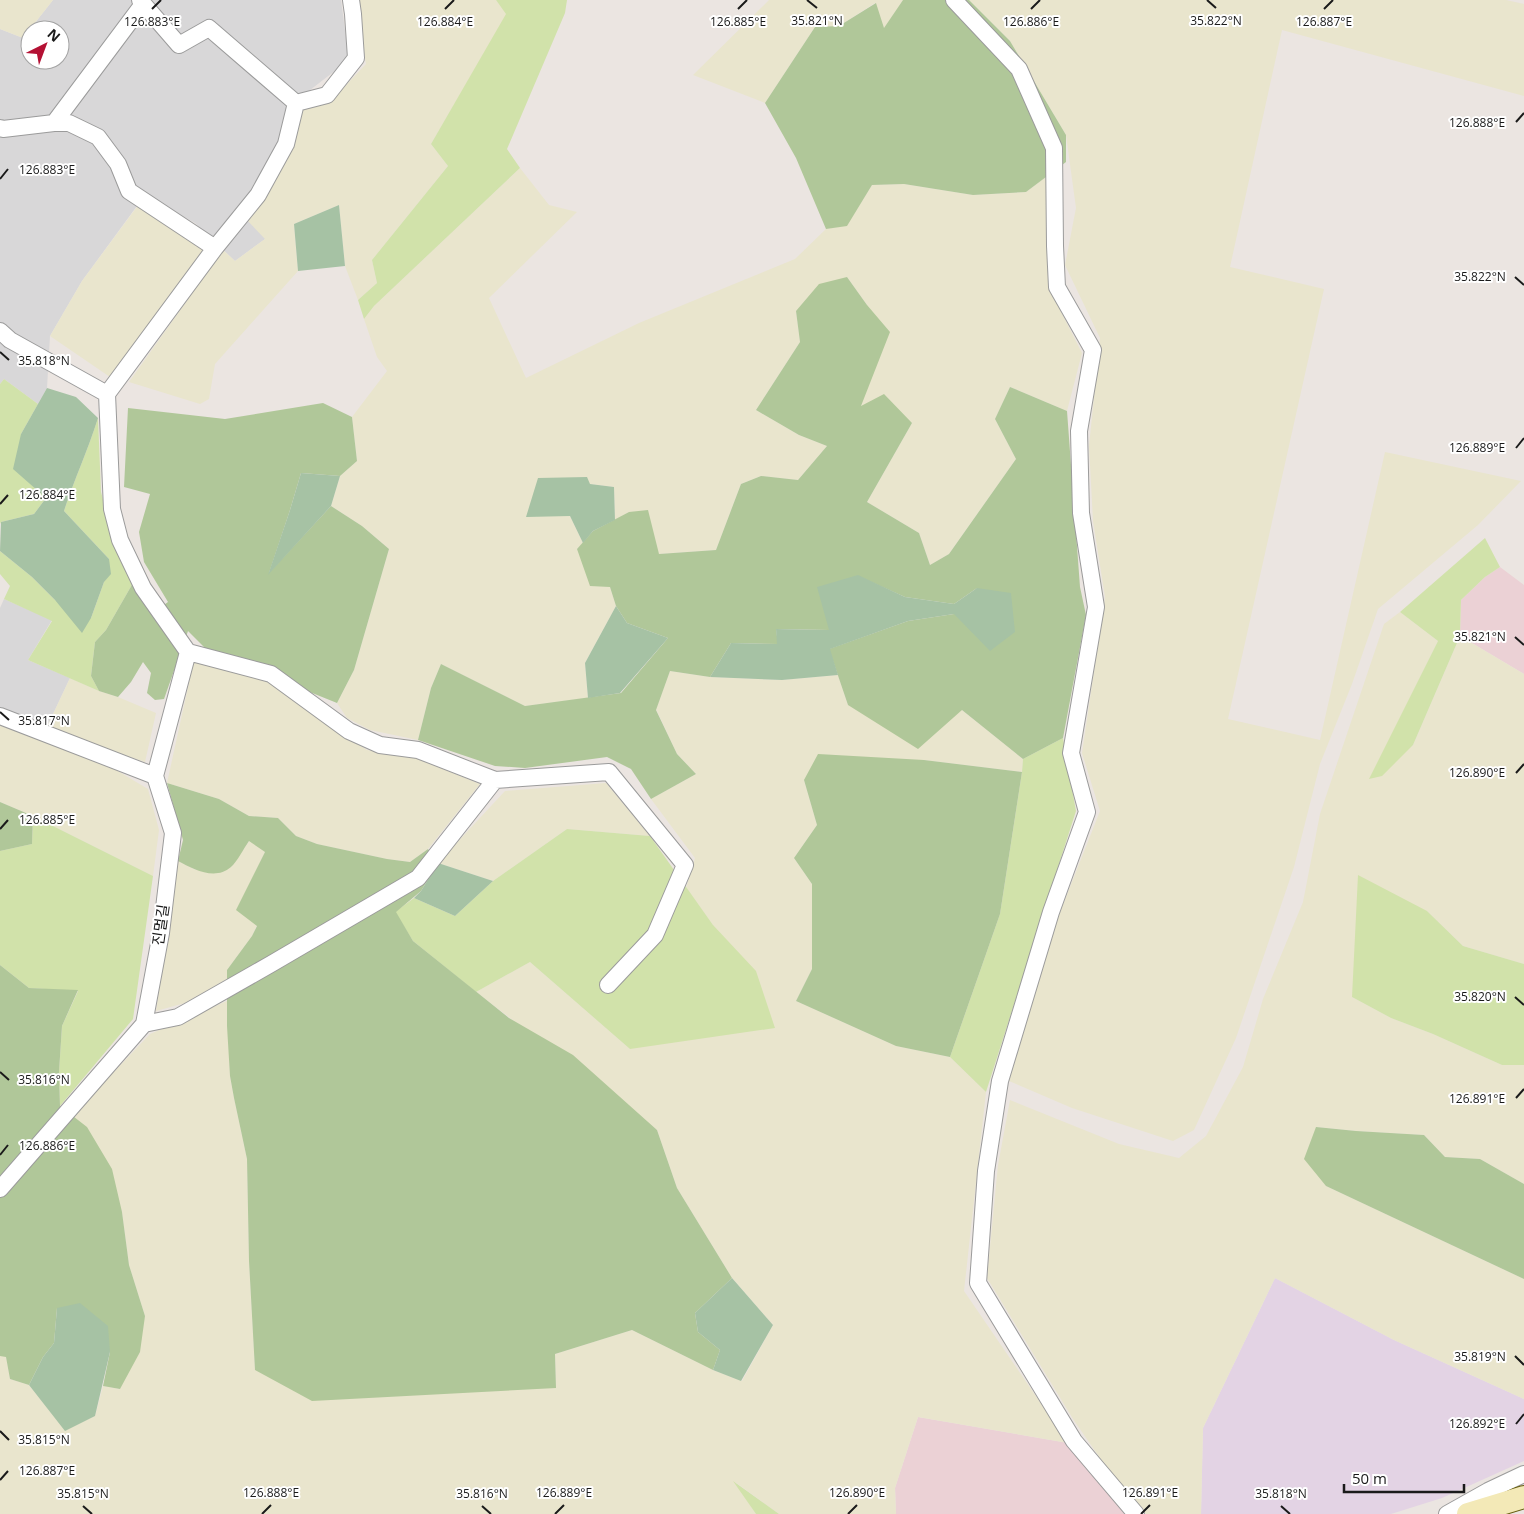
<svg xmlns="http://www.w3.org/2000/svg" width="1524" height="1514" viewBox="0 0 1524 1514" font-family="'Open Sans','Noto Sans KR',sans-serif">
	<rect width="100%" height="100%" fill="#ebe5e1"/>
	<!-- residential -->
	<path fill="#d8d7d8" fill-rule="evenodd" d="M 53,0 L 341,0 L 349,60 L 288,107 L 265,239 L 235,261 L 195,223 L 145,195 L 82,281 L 50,336 L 47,388 L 38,404 L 4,379 L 0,384 L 0,29 L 23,38 ZM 30,30 L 60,30 L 60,60 L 30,60 Z
		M 4,599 L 52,620 L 28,660 L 70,678 L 46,729 L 0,709 L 0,608 Z"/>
	<!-- commercial -->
	<path fill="#ebd1d5" d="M 1500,567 L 1524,585 L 1524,674 L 1460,636 L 1461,600 L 1485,577 Z
		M 918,1417 L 1068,1443 L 1128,1514 L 896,1514 L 895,1488 Z"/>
	<!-- industrial -->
	<path fill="#e3d3e4" d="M 1275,1278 L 1394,1340 L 1524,1399 L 1524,1461 L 1442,1498 L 1391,1514 L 1201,1514 L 1203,1428 Z"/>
	<!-- farmland -->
	<path fill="#e9e5cd" d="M 0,0 L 53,0 L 23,38 L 0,29 Z
		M 356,0 L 496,0 L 507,14 L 431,144 L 448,166 L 372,260 L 377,283 L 358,300 L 345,266 L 339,205 L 294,224 L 298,271 L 215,364 L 209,399 L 200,404 L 129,382 L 223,250 L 235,261 L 265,239 L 247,220 L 301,109 L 329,103 L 366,64 Z
		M 769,0 L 903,0 L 884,29 L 875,3 L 839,26 L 815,27 L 765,103 L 693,75 Z
		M 969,0 L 1506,0 L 1524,4 L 1524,96 L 1282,30 L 1230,267 L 1324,289 L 1228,719 L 1320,740 L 1385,452 L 1521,481 L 1478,525 L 1378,609 L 1352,684 L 1320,764 L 1294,867 L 1236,1038 L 1194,1130 L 1173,1141 L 1072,1108 L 1009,1081 L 1055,925 L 1100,811 L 1082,753 L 1105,597 L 1093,521 L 1089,446 L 1100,338 L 1065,265 L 1076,208 L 1066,135 L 1010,41 Z
		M 520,168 L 549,205 L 577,212 L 489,298 L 526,378 L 639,323 L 795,259 L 826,229 L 847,225 L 872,185 L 904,184 L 973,195 L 1026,192 L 1046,177 L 1049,288 L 1082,353 L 1067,411 L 1010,387 L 995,419 L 1016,459 L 949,554 L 930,565 L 919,533 L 867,502 L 912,423 L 861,407 L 867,305 L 847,277 L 796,311 L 800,342 L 756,410 L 799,435 L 827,446 L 798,480 L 761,476 L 741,484 L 716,550 L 659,554 L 629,512 L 615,520 L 614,487 L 590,484 L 570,516 L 583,543 L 577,549 L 610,587 L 616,606 L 585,663 L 588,698 L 525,706 L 441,664 L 431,688 L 418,740 L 370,730 L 347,718 L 337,703 L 354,670 L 389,549 L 362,526 L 331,506 L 340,476 L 357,461 L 352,417 L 387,371 L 377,357 L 364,319 L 374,306 Z
		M 139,204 L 205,250 L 110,377 L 50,336 L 82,281 Z
		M 1400,612 L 1438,641 L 1370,779 L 1413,745 L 1460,636 L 1524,674 L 1524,964 L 1463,946 L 1427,911 L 1352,997 L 1391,1018 L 1433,1034 L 1502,1065 L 1524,1065 L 1524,1184 L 1480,1159 L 1445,1157 L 1424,1135 L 1356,1131 L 1316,1127 L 1326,1186 L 1524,1279 L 1524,1399 L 1394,1340 L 1275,1278 L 1203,1428 L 1201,1514 L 1146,1514 L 1102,1461 L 1073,1419 L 987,1278 L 998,1165 L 1010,1100 L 1119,1144 L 1179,1158 L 1206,1136 L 1243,1067 L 1263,999 L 1303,902 L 1320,814 L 1384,624 Z
		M 194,660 L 268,679 L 303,707 L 367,750 L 413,757 L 480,784 L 428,849 L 410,862 L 387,859 L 317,844 L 296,836 L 278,818 L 249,816 L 219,799 L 167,783 Z
		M 670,671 L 710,677 L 782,680 L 838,675 L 848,705 L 962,710 L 1023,759 L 1022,772 L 924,760 L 804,780 L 817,825 L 794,858 L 812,884 L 812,969 L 796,1001 L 896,1046 L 950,1057 L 986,1092 L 964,1291 L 1068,1443 L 918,1417 L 895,1488 L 896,1514 L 779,1514 L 735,1482 L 756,1514 L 0,1514 L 0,1356 L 6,1356 L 10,1379 L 29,1385 L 65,1430 L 95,1416 L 103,1386 L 120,1389 L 145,1316 L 129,1265 L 122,1212 L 72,1116 L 150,1034 L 227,1001 L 230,1076 L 234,1098 L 247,1159 L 249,1261 L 255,1370 L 556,1388 L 555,1354 L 632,1330 L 713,1370 L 742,1381 L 773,1325 L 732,1278 L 677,1188 L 657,1130 L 476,992 L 530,962 L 630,1049 L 713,925 L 686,888 L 695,858 L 651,799 L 696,774 L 677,754 L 656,709 Z
		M 70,678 L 99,691 L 118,697 L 156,713 L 145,762 L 46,729 Z
		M 0,721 L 111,767 L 148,789 L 159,830 L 153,876 L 33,816 L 0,802 Z
		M 606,783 L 650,836 L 567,829 L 493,881 L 438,863 L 505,791 Z
		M 250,840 L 265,852 L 237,910 L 257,925 L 252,936 L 227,970 L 227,979 L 185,1003 L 156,1011 L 178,861 L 196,870 L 231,867 Z"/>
	<!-- grass -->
	<path fill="#d1e2aa" d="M 496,0 L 567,0 L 565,13 L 507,149 L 520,168 L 374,306 L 364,319 L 358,300 L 377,283 L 372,260 L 448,166 L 431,144 L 506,14 Z
		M 4,379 L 38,404 L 21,434 L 46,498 L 34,514 L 1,522 L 0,524 L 0,384 Z
		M 98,418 L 101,492 L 115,544 L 133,583 L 106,630 L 95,642 L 91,676 L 99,691 L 28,660 L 52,621 L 4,599 L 10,586 L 0,574 L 0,551 L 32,577 L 55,600 L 91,618 L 104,582 L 109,559 L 64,511 C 74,480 88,450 98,418 Z
		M 1485,538 L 1500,567 L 1485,577 L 1461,600 L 1460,636 L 1413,745 L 1382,776 L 1369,779 L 1438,641 L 1400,612 Z
		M 1063,738 L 1076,811 L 986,1092 L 950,1057 L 1000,914 L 1022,772 L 1023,759 Z
		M 33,816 L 153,876 L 133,1019 L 60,1106 L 59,1072 L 62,1026 L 78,991 L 29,988 L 0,965 L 0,851 L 32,844 Z
		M 567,829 L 650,836 L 713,925 L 756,971 L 775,1028 L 630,1049 L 530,962 L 476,992 L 413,941 L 395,912 L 414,898 L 455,916 L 493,881 Z
		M 1358,875 L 1427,911 L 1463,946 L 1524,964 L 1524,1065 L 1502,1065 L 1433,1034 L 1391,1018 L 1352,997 Z
		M 733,1481 L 779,1514 L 756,1514 Z"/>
	<!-- forest -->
	<path fill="#b0c799" d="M 903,0 L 969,0 L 1010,41 L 1066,135 L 1066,162 L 1026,192 L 973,195 L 904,184 L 872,185 L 847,226 L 826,229 L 796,158 L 765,103 L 815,27 L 839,26 L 876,3 L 884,28 Z
		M 847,277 L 867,305 L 890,332 L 861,406 L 884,394 L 912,423 L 867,502 L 919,533 L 930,565 L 949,554 L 1016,459 L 995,419 L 1010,387 L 1067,411 L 1080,587 L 1086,615 L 1063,738 L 1023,759 L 962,710 L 918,749 L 848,705 L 829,649 L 908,621 L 954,614 L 977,588 L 954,604 L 905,597 L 858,576 L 829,630 L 776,629 L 778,644 L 731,643 L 710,677 L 670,671 L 656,710 L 677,754 L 696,774 L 651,799 L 631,769 L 607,757 L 525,768 L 495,766 L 418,740 L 431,688 L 441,664 L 525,706 L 621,693 L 668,638 L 627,623 L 616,606 L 610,587 L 590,586 L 577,549 L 593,531 L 629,512 L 648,510 L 659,554 L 716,550 L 741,484 L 761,476 L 798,480 L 827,446 L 799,435 L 756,410 L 800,342 L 796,311 L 819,284 Z
		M 323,403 L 352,417 L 357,461 L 340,476 L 301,473 L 290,510 L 269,573 L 331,506 L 362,526 L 389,549 L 354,670 L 337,703 L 208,651 L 188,631 L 164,699 L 155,700 L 147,693 L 151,673 L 143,662 L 131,682 L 118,697 L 99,691 L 91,676 L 95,642 L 106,630 L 133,583 L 154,612 L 168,602 L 144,562 L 139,532 L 150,494 L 124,487 L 128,408 L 225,419 Z
		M 818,754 L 924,760 L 1022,772 L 1000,914 L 950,1057 L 896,1046 L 796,1001 L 812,969 L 812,884 L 794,858 L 817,825 L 804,780 Z
		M 167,783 L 219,799 L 249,816 L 278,818 L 296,836 L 317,844 L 387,859 L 410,862 L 428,849 L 438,863 L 421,891 L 396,912 L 413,941 L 509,1018 L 573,1055 L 657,1130 L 677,1188 L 732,1278 L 695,1313 L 698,1332 L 720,1350 L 713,1370 L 632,1330 L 555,1354 L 556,1388 L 312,1401 L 255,1370 L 249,1261 L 247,1159 L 234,1098 L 230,1076 L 227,1026 L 227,970 L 252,936 L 257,926 L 236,910 L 265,852 L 249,841 C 244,848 237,862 231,867 C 215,881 193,869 178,861 L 183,840 Z
		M 0,802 L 33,816 L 32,844 L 0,851 Z
		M 0,965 L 29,988 L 78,990 L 62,1026 L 59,1072 L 60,1106 L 87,1127 L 112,1169 L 122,1212 L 129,1265 L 145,1316 L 140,1352 L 120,1389 L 103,1386 L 110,1352 L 57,1308 L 54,1343 L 43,1357 L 29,1385 L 10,1379 L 6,1357 L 0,1356 Z
		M 1316,1127 L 1356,1131 L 1424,1135 L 1445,1157 L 1480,1159 L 1524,1184 L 1524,1279 L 1326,1186 L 1304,1159 Z"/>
	<!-- cemetery -->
	<path fill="#a6c2a4" d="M 339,205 L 345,266 L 298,271 L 294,224 Z
		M 47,388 L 76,397 L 98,418 C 88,450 74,480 64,511 L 109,559 L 111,574 L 104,582 L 91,618 L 82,633 L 55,600 L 32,577 L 0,551 L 1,522 L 34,514 L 46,498 L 13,469 L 21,434 Z
		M 301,473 L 340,476 L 331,506 L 268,575 L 290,510 Z
		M 587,477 L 590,484 L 614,487 L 615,520 L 593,531 L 583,543 L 570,516 L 526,517 L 538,478 Z
		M 858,575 L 905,597 L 954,604 L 977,588 L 1011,593 L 1015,632 L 990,651 L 954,614 L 908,621 L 830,649 L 838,675 L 782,680 L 710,677 L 731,643 L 777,644 L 776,629 L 829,630 L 817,587 Z
		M 616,606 L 627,623 L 668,638 L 620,693 L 588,698 L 585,663 Z
		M 438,863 L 493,881 L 455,916 L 414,898 L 421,891 Z
		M 732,1278 L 773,1325 L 741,1381 L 713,1370 L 720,1350 L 698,1332 L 695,1313 Z
		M 80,1303 L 108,1326 L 110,1352 L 95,1416 L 65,1431 L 29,1385 L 43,1357 L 54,1343 L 57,1308 Z"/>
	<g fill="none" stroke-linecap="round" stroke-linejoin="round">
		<!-- street casing -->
		<g stroke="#9b9b9b" stroke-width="18">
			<path id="street" d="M 140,0 L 179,45 L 209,28 L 296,103 L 327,95 L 356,58 L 353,14 L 351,0
				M 954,0 L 1019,69 L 1054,148 L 1055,246 L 1057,287 L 1093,350 L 1079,431 L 1081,513 L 1096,607 L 1071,753 L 1087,812 L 1051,912 L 1000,1081 L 986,1171 L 978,1283 L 1074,1441 L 1136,1514
				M 54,123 L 143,4
				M 0,128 L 3,129 L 54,123 L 69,123 L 98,137 L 118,164 L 129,191 L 215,248
				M 0,331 L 10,340 L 107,394
				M 188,652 L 271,674 L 349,731 L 380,745 L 418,750 L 495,780
				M 0,716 L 155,776 L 173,833 L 161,933 L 144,1024 L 0,1189
				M 155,776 L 188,652 L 143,588 L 120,540 L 112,509 L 107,394 L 215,248 L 258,195 L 286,144 L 296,103
				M 144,1024 L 178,1017 L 271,964 L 418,878 L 495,780 L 609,772 L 685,865 L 655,935 L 608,985
				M 1447,1514 L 1488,1491 L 1524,1474"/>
		</g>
		<!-- secondary casing -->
		<g stroke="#655c0e" stroke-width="24">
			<path id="secondary" d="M 1468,1514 L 1524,1497"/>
		</g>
		<!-- street -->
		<use href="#street" stroke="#fff" stroke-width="16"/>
		<!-- secondary -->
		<use href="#secondary" stroke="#f3e9b7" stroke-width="22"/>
	</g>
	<!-- ticks -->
	<path fill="none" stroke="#1a1a1a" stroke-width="2" d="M 807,0 L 817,8M 1207,0 L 1216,8M 152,9 L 161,0M 445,9 L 454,0M 738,9 L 747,0M 1031,9 L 1040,0M 1324,9 L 1333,0M 1516,122 L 1524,113M 0,179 L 8,169M 1515,277 L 1524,285M 0,352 L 9,360M 1516,448 L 1524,438M 0,504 L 8,495M 1515,637 L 1524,645M 0,712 L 9,720M 1516,773 L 1524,764M 0,829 L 8,820M 1515,997 L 1524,1005M 0,1072 L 9,1080M 1516,1098 L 1524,1089M 0,1155 L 8,1145M 1515,1356 L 1524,1365M 1516,1424 L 1524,1414M 0,1431 L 9,1440M 0,1480 L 8,1471M 83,1506 L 92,1514M 482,1506 L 491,1514M 1281,1506 L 1290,1514M 262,1514 L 271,1505M 555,1514 L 564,1505M 848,1514 L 857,1505M 1141,1514 L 1150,1505"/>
	<g text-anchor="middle" stroke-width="4" stroke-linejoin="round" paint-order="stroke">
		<!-- street labels -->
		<g font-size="15" fill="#1a1a1a" stroke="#fff">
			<text transform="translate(161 925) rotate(-82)" y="5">진멀길</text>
		</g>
	</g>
	<g font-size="12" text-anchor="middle" fill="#1a1a1a" stroke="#fff" stroke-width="4" stroke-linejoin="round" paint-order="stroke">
		<text x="817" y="25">35.821°N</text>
		<text x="1216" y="25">35.822°N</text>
		<text x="152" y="26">126.883°E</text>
		<text x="445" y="26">126.884°E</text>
		<text x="738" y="26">126.885°E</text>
		<text x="1031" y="26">126.886°E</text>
		<text x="1324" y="26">126.887°E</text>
		<text x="1477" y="127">126.888°E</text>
		<text x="47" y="174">126.883°E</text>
		<text x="1480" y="281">35.822°N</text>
		<text x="44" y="365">35.818°N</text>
		<text x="1477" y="452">126.889°E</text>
		<text x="47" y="499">126.884°E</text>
		<text x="1480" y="641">35.821°N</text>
		<text x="44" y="725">35.817°N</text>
		<text x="1477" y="777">126.890°E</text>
		<text x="47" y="824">126.885°E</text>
		<text x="1480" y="1001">35.820°N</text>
		<text x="44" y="1084">35.816°N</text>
		<text x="1477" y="1103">126.891°E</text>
		<text x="47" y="1150">126.886°E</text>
		<text x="1480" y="1361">35.819°N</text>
		<text x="1477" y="1428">126.892°E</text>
		<text x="44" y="1444">35.815°N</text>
		<text x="47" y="1475">126.887°E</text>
		<text x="271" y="1497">126.888°E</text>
		<text x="564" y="1497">126.889°E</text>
		<text x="857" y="1497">126.890°E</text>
		<text x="1150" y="1497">126.891°E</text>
		<text x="83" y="1498">35.815°N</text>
		<text x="482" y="1498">35.816°N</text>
		<text x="1281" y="1498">35.818°N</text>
	</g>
	<!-- north arrow -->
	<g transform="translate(45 45) rotate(42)"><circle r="24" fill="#ffffff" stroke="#a3a3a3"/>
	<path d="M0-4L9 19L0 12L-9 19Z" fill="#b41134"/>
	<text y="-8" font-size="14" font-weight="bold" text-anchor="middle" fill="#1a1a1a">N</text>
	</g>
	<!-- scale -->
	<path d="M1344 1484v8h120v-8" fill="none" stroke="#1a1a1a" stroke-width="2.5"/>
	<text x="1352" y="1484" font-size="15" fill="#1a1a1a" stroke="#ffffff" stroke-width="4" paint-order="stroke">50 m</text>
</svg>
